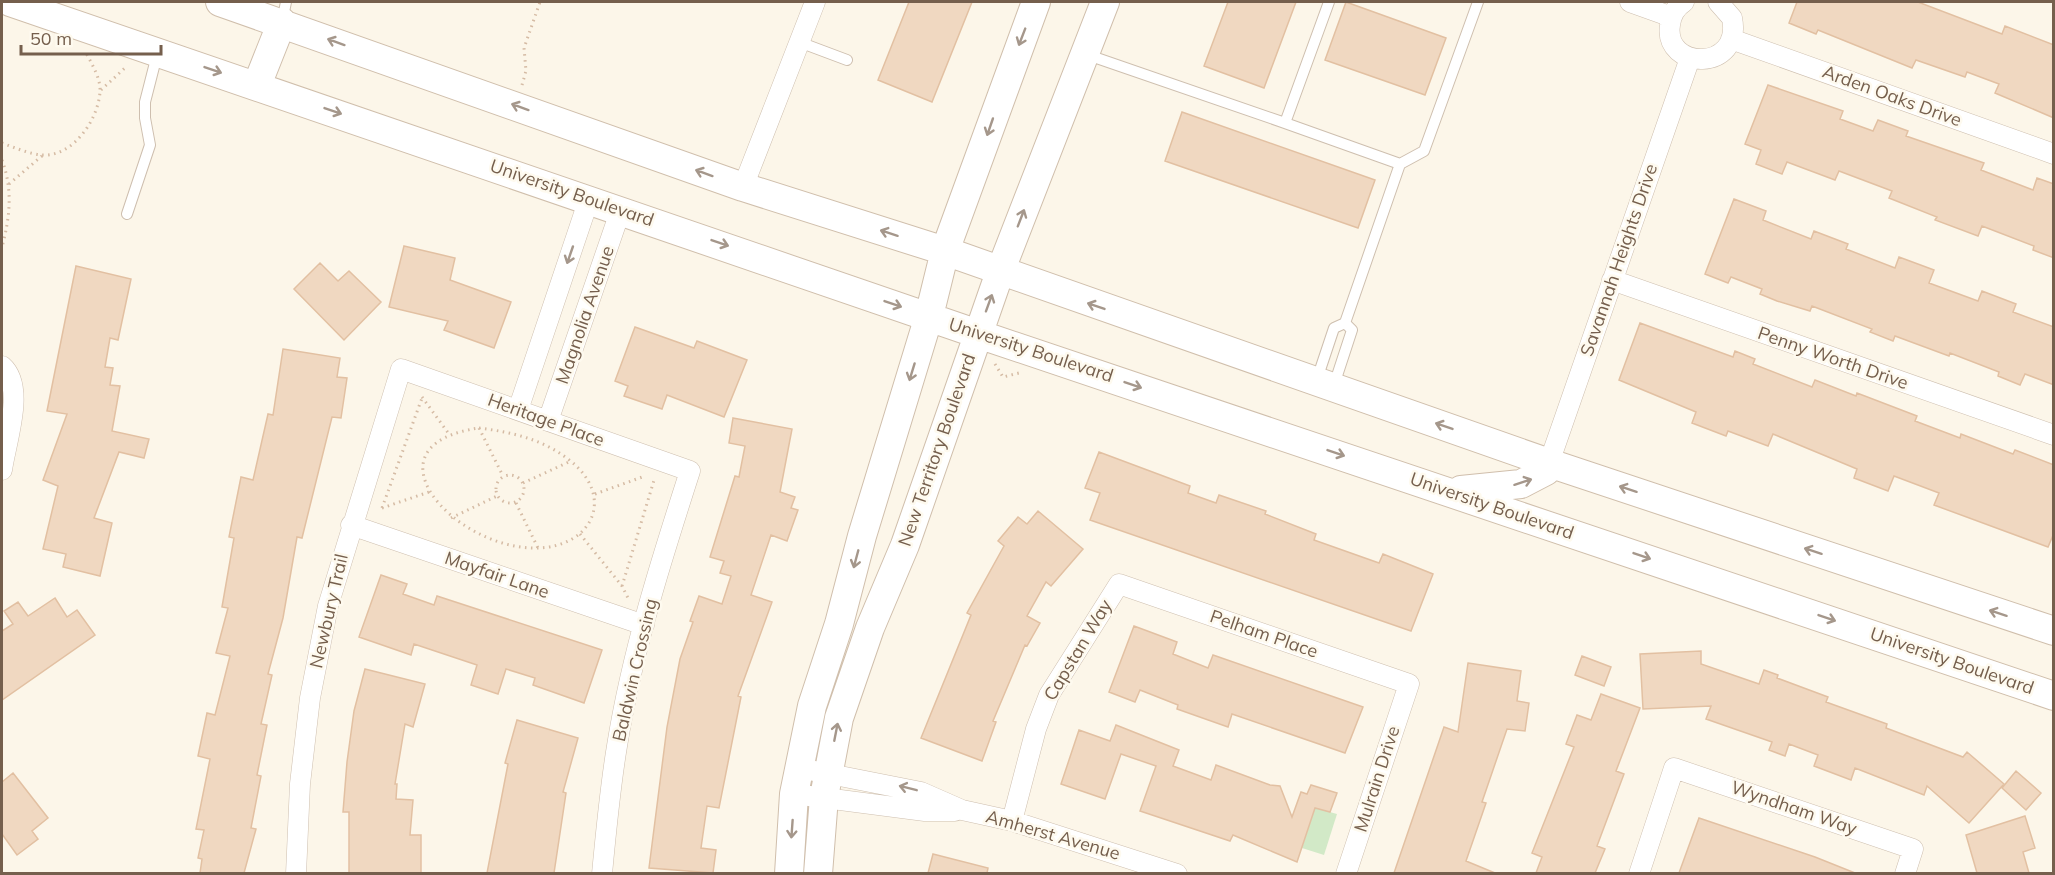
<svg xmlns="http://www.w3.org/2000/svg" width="2055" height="875" viewBox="0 0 2055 875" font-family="Mulish,sans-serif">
	<rect width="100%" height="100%" fill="#fcf6e9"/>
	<!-- green -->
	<path fill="#d2e9c7" d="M 1315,808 L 1337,814 L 1324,855 L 1302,848 Z"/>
	<!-- building -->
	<path fill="#f0d8c1" stroke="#e2c0a2" stroke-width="1.5" d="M 909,2 L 972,2 L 932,102 L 878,80 Z
		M 1228,2 L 1296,2 L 1264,88 L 1204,66 Z
		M 1346,2 L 1446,38 L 1425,95 L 1325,60 Z
		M 1797,2 L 1918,2 L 2002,34 L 2005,26 L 2054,45 L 2054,118 L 1995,93 L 1999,84 L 1967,72 L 1965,77 L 1916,60 L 1912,68 L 1818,30 L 1816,34 L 1789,23 Z
		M 1768,85 L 1843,111 L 1840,119 L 1873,131 L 1878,120 L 1908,131 L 1906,136 L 1984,163 L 1981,170 L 2033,190 L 2037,178 L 2054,184 L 2054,258 L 2033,250 L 2034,246 L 1982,226 L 1978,236 L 1935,220 L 1937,217 L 1889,198 L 1892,191 L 1839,171 L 1835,180 L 1787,162 L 1782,174 L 1756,164 L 1761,150 L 1745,144 Z
		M 1182,112 L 1375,180 L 1358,228 L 1165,161 Z
		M 1734,199 L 1766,211 L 1763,220 L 1811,239 L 1814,231 L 1848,244 L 1846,249 L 1895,268 L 1899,257 L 1934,270 L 1929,283 L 1978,301 L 1982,291 L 2016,304 L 2013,312 L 2054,327 L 2054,385 L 2025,374 L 2020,385 L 1998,376 L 1999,372 L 1950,353 L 1949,356 L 1895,336 L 1893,341 L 1870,332 L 1872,329 L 1812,306 L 1810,311 L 1777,301 L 1760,294 L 1762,289 L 1731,277 L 1728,283 L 1705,274 Z
		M 404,246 L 455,258 L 450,280 L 511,302 L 494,348 L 444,330 L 448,321 L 389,307 Z
		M 320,263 L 338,281 L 349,271 L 381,302 L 344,340 L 294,289 Z
		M 76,266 L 131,279 L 118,340 L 110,338 L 105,367 L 113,368 L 110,385 L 120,386 L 112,431 L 149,439 L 144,458 L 119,452 L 94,518 L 112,523 L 100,576 L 63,567 L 66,554 L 43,549 L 58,486 L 43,480 L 67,414 L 47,411 Z
		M 1640,323 L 1733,357 L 1735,351 L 1755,359 L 1753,364 L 1812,387 L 1815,380 L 1856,396 L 1857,393 L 1917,416 L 1915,421 L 1960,438 L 1961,434 L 2013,454 L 2015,450 L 2054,465 L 2054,533 L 2048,547 L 1934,505 L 1939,493 L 1894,476 L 1888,491 L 1854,478 L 1857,469 L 1773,434 L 1768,446 L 1728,431 L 1726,436 L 1692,423 L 1696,412 L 1619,380 Z
		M 635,327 L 694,348 L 697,341 L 747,360 L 724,417 L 667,395 L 662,409 L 624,396 L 628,386 L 615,381 Z
		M 283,349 L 340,358 L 337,377 L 347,378 L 341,418 L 332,417 L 302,538 L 297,537 L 283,618 L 268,674 L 272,675 L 261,724 L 267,725 L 257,775 L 261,776 L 251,828 L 256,829 L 244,873 L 200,873 L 202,859 L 198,858 L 204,830 L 196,829 L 210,759 L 198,756 L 207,713 L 215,715 L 230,656 L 216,653 L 228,608 L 222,607 L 234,538 L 229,537 L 241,477 L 253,480 L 268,414 L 273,415 Z
		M 733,418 L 792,429 L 780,492 L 795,497 L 791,508 L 798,510 L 787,541 L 771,535 L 751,595 L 772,602 L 738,696 L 741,697 L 719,808 L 707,806 L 701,848 L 716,850 L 713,873 L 649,868 L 667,727 L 680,659 L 693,622 L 690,621 L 699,596 L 722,604 L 731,576 L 720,573 L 724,561 L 710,557 L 735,476 L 739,477 L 745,446 L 729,443 Z
		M 1099,452 L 1190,486 L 1188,493 L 1216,503 L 1219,495 L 1266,511 L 1265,514 L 1316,534 L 1314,540 L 1379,563 L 1383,554 L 1433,574 L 1411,631 L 1090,520 L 1100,493 L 1085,488 Z
		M 1038,511 L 1083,549 L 1051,586 L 1046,582 L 1027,616 L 1040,623 L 1027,646 L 1025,645 L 993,721 L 996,722 L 982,761 L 921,738 L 971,615 L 967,613 L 1004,546 L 998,541 L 1018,517 L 1027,524 Z
		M 381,575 L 407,584 L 403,594 L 434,605 L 437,596 L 602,650 L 584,703 L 533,685 L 535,678 L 506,669 L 498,694 L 471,685 L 477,665 L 414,644 L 411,655 L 359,637 Z
		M 55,598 L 67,617 L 77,610 L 95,635 L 2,700 L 2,631 L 13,624 L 4,611 L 18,602 L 28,616 Z
		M 1134,626 L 1177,642 L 1173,654 L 1208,668 L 1213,655 L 1363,707 L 1345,753 L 1232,714 L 1228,727 L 1177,709 L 1178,705 L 1140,690 L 1135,702 L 1109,692 Z
		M 1701,651 L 1701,664 L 1759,684 L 1764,670 L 1778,675 L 1777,678 L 1828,697 L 1826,702 L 1887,724 L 1886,728 L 1963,757 L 1967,752 L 2004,784 L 1969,823 L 1927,786 L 1924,795 L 1855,768 L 1851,780 L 1814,766 L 1818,755 L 1789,744 L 1785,756 L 1769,750 L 1772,742 L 1706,719 L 1711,706 L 1643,709 L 1640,654 Z
		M 1582,656 L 1611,667 L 1604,686 L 1575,675 Z
		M 1468,663 L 1521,671 L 1517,701 L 1529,703 L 1525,731 L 1507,729 L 1482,802 L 1486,803 L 1466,861 L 1495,873 L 1394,873 L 1444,727 L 1458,732 Z
		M 365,669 L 425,684 L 413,727 L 405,724 L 395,784 L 397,784 L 396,799 L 413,800 L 410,835 L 421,835 L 421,873 L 349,873 L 349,812 L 343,812 L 347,762 L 354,711 Z
		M 1601,694 L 1640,708 L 1616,771 L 1624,774 L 1597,846 L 1605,849 L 1595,873 L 1536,873 L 1542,857 L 1532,853 L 1574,747 L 1566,744 L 1577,715 L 1591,720 Z
		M 517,720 L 578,738 L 563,792 L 566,793 L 554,873 L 487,873 L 508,764 L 505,763 Z
		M 1116,725 L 1179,750 L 1173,766 L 1211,780 L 1216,765 L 1270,785 L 1280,786 L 1292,817 L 1301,792 L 1307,794 L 1311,785 L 1337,793 L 1330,812 L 1315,808 L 1297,862 L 1233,835 L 1230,841 L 1140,811 L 1156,766 L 1121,754 L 1105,799 L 1061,784 L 1079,730 L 1110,741 Z
		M 2016,771 L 2041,793 L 2026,810 L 2002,788 Z
		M 13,773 L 48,818 L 32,831 L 38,839 L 17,855 L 2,834 L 2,782 Z
		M 2025,816 L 2035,848 L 2023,852 L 2029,873 L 1977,873 L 1966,835 Z
		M 1699,818 L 1815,857 L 1855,873 L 1679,873 Z
		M 933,854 L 988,868 L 987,873 L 928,873 Z"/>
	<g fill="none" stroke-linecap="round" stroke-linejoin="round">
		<!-- lane casing -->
		<g stroke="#cebfaf" stroke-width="12">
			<path id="lane" d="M 282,22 L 286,2
				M 799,42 L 847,60
				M 1085,54 L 1285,123 L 1329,2
				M 1285,123 L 1400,164
				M 127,214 L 150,145 L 145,118 L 145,102 L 157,55
				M 1317,379 L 1334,328 L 1345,323
				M 1334,385 L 1352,330 L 1345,323 L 1400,164 L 1424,151 L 1478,2"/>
		</g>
		<!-- street casing -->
		<g stroke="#cebfaf" stroke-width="21">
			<path id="street" d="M 1630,2 L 1672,17
				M 1684,2 C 1676,7 1671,15 1670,25 C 1663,71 1743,72 1732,18 L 1718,2
				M 1731,39 L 2054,154
				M 743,187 L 815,2
				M 1612,280 L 2054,435
				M 2,366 C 26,387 6,441 2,470
				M 518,410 L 589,199
				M 548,421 L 621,209
				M 1549,463 L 1690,58
				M 351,525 L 644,625
				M 799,768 L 921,792 L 962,810 L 1012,821 L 1177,874
				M 794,794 L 925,811 L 955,811
				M 1012,821 L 1036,729 L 1049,695 L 1119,584 L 1409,684 L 1346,874
				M 296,874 L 300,784 L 310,698 L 328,606 L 401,369 L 690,471 C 661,561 632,652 617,746 C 610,788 606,831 602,874
				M 1639,874 L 1674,768 L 1913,849 L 1905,874"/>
		</g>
		<!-- secondary casing -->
		<g stroke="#d0bfac" stroke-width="30">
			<path id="secondary" d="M 10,2 L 978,334 L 2054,696
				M 220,2 L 743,187 L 945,251 L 1549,463 L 2054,631
				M 257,85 L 282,22
				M 1461,490 L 1521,484 L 1546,471 L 1549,463
				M 789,874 L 794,794 L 812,706 L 839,624 L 862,536 L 929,316 L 945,251 L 1036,2
				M 818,874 L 824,797 L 839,718 L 870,628 L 905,545 L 1000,272 L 1105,2"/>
		</g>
		<!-- path -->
		<path stroke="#d5bba4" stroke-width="3" stroke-dasharray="1.5 4.5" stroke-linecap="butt" d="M 522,85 L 526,71 L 524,48 L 540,2
			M 101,90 L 126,67
			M 2,143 C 13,147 29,154 42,155 C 73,157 98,120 100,92 C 101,79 92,64 86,53
			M 2,160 C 13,190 10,217 2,247
			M 9,184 L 43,155
			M 995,364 L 1003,377 L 1019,373
			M 422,397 L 449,434
			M 479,428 C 511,432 542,439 568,459 C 617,496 593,548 535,548 C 453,548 361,445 479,428 Z
			M 479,428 L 503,476
			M496 489a14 14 0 1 1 28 0a14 14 0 1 1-28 0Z
			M 523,483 L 571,461
			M 595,494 L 645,476
			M 516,503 L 538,548
			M 382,508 L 422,398
			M 382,508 L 429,492
			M 451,518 L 497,496
			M 580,534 L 622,586 L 629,600
			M 622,586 L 655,477"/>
		<!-- lane -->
		<use href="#lane" stroke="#fff" stroke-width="10"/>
		<!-- street -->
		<use href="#street" stroke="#fff" stroke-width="20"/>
		<!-- secondary -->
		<use href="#secondary" stroke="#fff" stroke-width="28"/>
	</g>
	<!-- one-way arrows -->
	<defs><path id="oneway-shaft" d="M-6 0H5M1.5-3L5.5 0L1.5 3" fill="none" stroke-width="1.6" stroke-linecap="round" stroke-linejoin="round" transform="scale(1.5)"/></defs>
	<g stroke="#a5978b">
		<use href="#oneway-shaft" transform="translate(1022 37) rotate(111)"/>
		<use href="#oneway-shaft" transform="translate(336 42) rotate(-160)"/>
		<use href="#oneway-shaft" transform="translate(213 70) rotate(19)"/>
		<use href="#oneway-shaft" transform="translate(520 107) rotate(-160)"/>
		<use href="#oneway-shaft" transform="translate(333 111) rotate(19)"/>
		<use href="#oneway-shaft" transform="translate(990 127) rotate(109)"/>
		<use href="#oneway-shaft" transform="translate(704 173) rotate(-160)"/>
		<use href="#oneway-shaft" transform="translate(1021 218) rotate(-69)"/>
		<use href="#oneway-shaft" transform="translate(889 233) rotate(-162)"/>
		<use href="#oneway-shaft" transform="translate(720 243) rotate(19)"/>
		<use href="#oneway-shaft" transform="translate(570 255) rotate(109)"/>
		<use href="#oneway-shaft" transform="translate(989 303) rotate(-70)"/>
		<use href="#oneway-shaft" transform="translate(893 304) rotate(19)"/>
		<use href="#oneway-shaft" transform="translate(1096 306) rotate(-161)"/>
		<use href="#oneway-shaft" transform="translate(912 372) rotate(107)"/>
		<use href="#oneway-shaft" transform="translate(1133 385) rotate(19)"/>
		<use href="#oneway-shaft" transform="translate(1444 426) rotate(-161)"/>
		<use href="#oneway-shaft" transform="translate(1336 453) rotate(19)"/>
		<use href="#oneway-shaft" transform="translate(1523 482) rotate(-18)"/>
		<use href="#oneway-shaft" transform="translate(1628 489) rotate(-162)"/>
		<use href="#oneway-shaft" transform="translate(1813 551) rotate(-162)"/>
		<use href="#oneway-shaft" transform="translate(1642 556) rotate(19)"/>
		<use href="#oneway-shaft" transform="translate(856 559) rotate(105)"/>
		<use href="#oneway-shaft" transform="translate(1998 613) rotate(-162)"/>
		<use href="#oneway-shaft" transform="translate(1827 618) rotate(19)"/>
		<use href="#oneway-shaft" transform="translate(836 732) rotate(-79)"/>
		<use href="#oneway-shaft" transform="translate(908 788) rotate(-166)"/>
		<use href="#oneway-shaft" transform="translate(792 829) rotate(94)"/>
	</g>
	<g text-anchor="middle" stroke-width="5" stroke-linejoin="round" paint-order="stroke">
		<!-- street labels -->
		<g font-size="18" fill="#755f4d" stroke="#fefaef">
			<text transform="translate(1892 96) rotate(20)" y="6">Arden Oaks Drive</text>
			<text transform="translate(572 193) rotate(19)" y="6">University Boulevard</text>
			<text transform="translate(1619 260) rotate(-71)" y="6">Savannah Heights Drive</text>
			<text transform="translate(585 315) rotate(-71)" y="6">Magnolia Avenue</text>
			<text transform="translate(1031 350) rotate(18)" y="6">University Boulevard</text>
			<text transform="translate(1833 358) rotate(19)" y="6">Penny Worth Drive</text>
			<text transform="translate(546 420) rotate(20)" y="6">Heritage Place</text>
			<text transform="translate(937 450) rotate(-71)" y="6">New Territory Boulevard</text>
			<text transform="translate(1492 506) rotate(19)" y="6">University Boulevard</text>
			<text transform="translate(497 575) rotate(19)" y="6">Mayfair Lane</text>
			<text transform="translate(329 611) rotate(-77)" y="6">Newbury Trail</text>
			<text transform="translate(1264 634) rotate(19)" y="6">Pelham Place</text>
			<text transform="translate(1078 650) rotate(-59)" y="6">Capstan Way</text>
			<text transform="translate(1952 661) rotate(19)" y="6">University Boulevard</text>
			<text transform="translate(635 670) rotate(-77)" y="6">Baldwin Crossing</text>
			<text transform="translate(1377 779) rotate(-72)" y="6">Mulrain Drive</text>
			<text transform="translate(1794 808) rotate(19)" y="6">Wyndham Way</text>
			<text transform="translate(1053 835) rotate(16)" y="6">Amherst Avenue</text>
		</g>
	</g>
	<!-- border -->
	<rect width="2055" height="875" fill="none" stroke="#755f4d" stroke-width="6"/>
	<!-- scale -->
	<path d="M21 45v9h140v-9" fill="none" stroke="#755f4d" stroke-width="3"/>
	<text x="30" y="45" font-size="18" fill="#755f4d" stroke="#fefaef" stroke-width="4.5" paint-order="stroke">50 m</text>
</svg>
